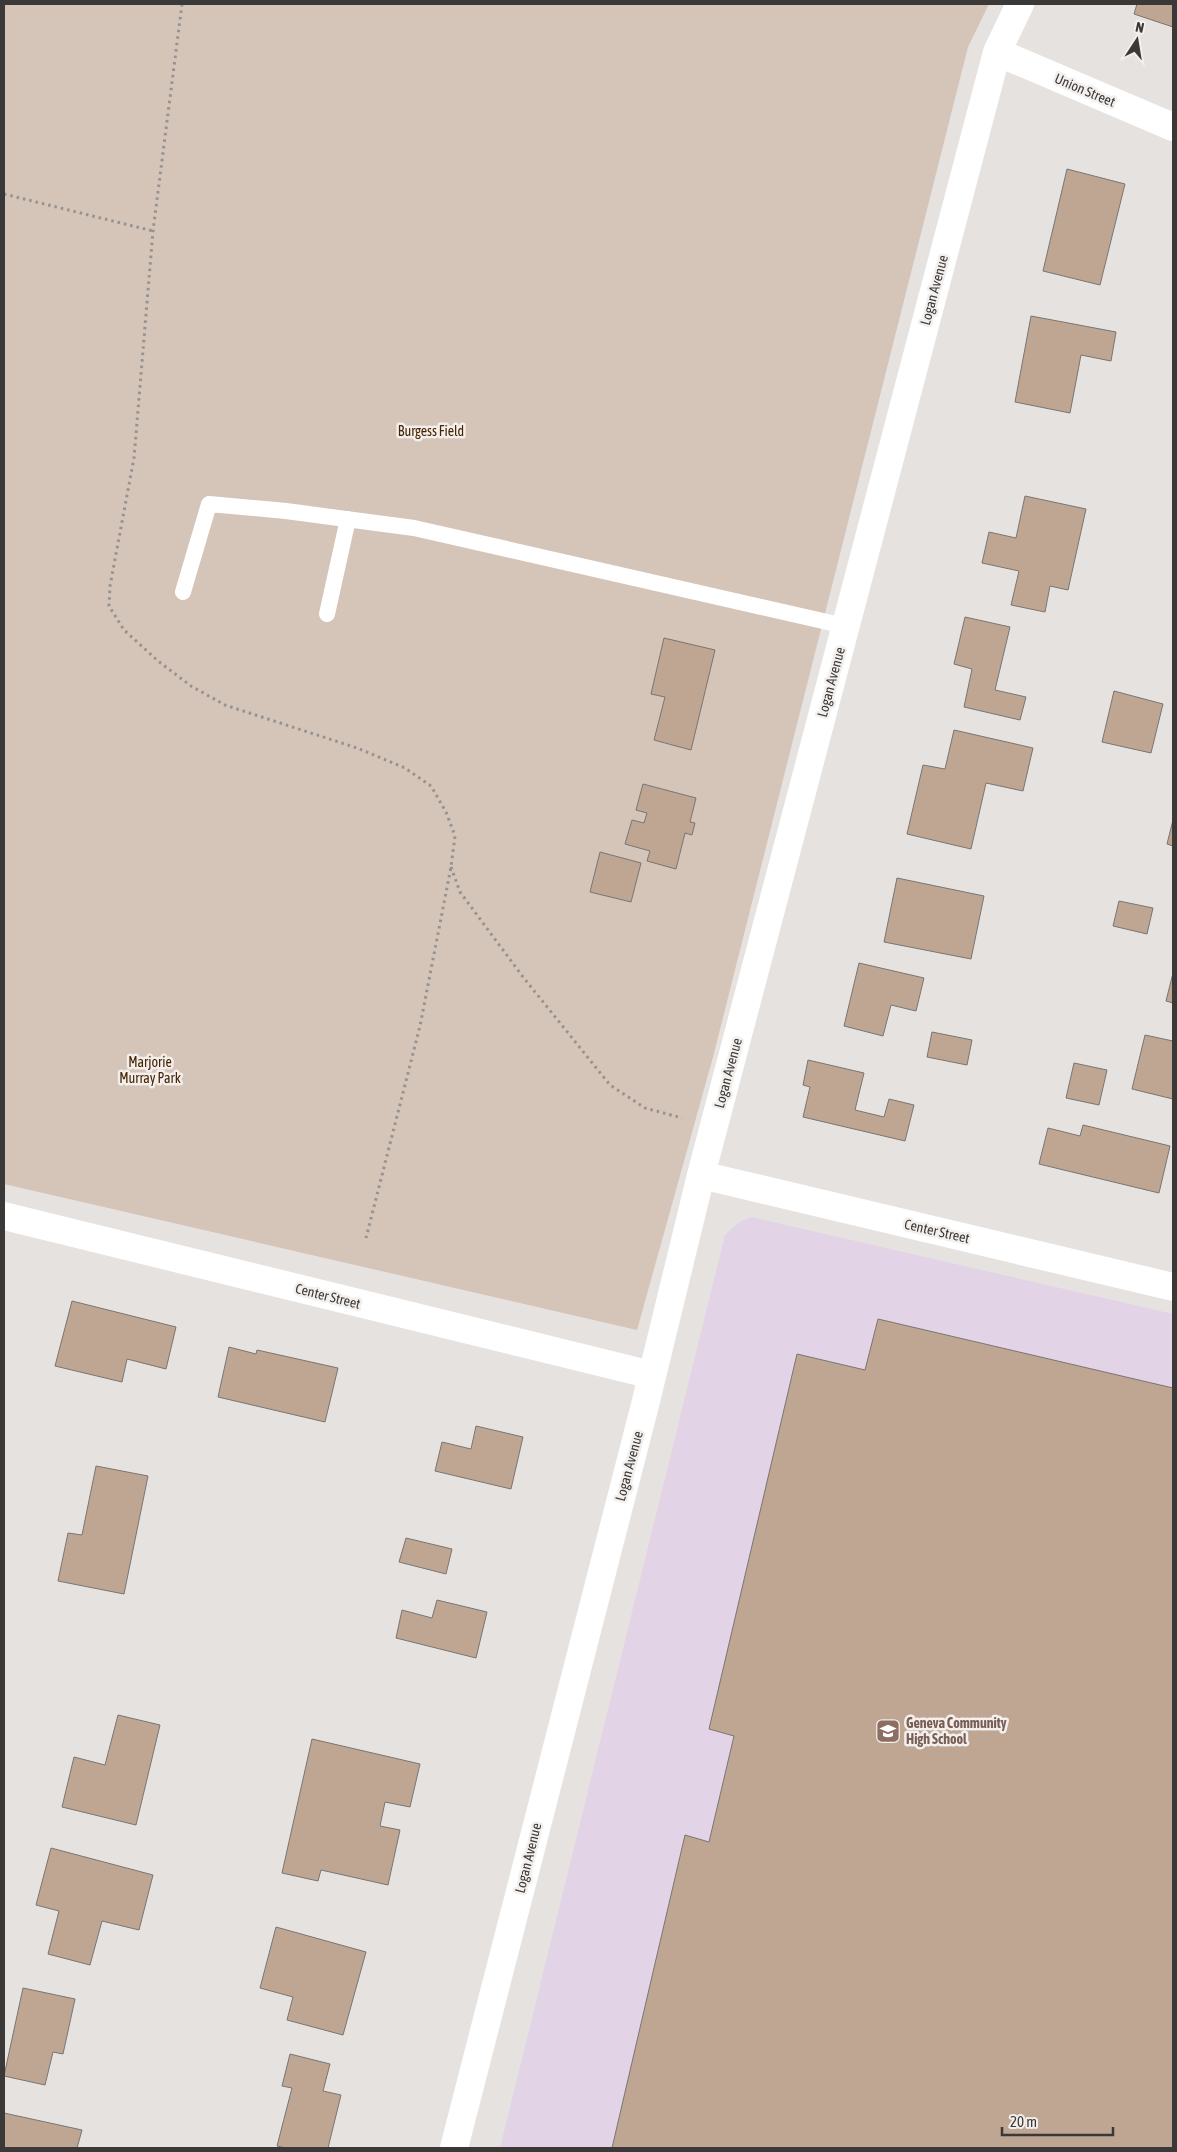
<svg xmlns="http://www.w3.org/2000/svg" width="1177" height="2152" viewBox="0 0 1177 2152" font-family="'Asap Condensed',sans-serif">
	<rect width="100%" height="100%" fill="#e6e2df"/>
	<!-- education -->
	<path fill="#e2d3e6" d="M 751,1217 L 1173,1314 L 1173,2148 L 500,2148 L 725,1235 L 738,1223 Z"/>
	<!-- green -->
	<path fill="#d5c4b8" d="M 4,4 L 989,4 L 968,47 L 713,1057 L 637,1330 L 4,1184 Z"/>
	<!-- building -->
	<path fill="#bfa693" stroke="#787573" d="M 1137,4 L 1173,4 L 1173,27 L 1134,14 Z
		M 1067,169 L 1125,184 L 1100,285 L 1043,271 Z
		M 1031,316 L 1116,332 L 1111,361 L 1081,355 L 1070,413 L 1015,402 Z
		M 1025,496 L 1086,509 L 1068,590 L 1050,586 L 1045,612 L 1011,605 L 1019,571 L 982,563 L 989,532 L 1016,538 Z
		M 965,617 L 1010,627 L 995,690 L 1026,697 L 1020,720 L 964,707 L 972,669 L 954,664 Z
		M 664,638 L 715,650 L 691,750 L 654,740 L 665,697 L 651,694 Z
		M 1114,691 L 1163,704 L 1151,753 L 1102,742 Z
		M 954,730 L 1033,748 L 1023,791 L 986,783 L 971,849 L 907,834 L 923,765 L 945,769 Z
		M 643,784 L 696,798 L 690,822 L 695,823 L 692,835 L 685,833 L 676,869 L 647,861 L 650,851 L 625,844 L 632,820 L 644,823 L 647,813 L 636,810 Z
		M 1173,820 L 1173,846 L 1167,844 Z
		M 600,852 L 641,863 L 631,902 L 590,892 Z
		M 897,878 L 984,896 L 971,959 L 884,942 Z
		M 1119,901 L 1153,908 L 1147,934 L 1113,926 Z
		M 859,963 L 924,978 L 916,1011 L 891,1005 L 883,1036 L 844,1026 Z
		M 1173,973 L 1173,1003 L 1166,1001 Z
		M 932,1032 L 972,1040 L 967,1065 L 927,1057 Z
		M 1145,1035 L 1173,1041 L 1173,1099 L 1132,1089 Z
		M 808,1060 L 864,1073 L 855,1110 L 884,1117 L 889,1099 L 914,1105 L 905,1141 L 803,1117 L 810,1087 L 803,1085 Z
		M 1074,1063 L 1107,1070 L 1099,1105 L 1066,1098 Z
		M 1083,1125 L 1170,1146 L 1159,1193 L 1039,1164 L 1048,1128 L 1080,1136 Z
		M 72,1301 L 176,1327 L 166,1369 L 127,1359 L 122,1382 L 55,1366 Z
		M 878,1319 L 1173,1388 L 1173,2148 L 612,2148 L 685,1835 L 709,1842 L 734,1736 L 709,1729 L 797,1354 L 865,1370 Z
		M 229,1347 L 256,1354 L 257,1350 L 338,1368 L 325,1422 L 218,1397 Z
		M 476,1426 L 523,1437 L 511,1489 L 435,1471 L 442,1442 L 471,1449 Z
		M 96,1466 L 148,1476 L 124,1594 L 58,1581 L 68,1533 L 82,1535 Z
		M 406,1538 L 452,1549 L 446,1574 L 399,1562 Z
		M 437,1600 L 487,1612 L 476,1658 L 396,1638 L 402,1610 L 432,1618 Z
		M 118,1715 L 160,1725 L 136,1825 L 62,1807 L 74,1757 L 105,1765 Z
		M 312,1739 L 420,1764 L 410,1807 L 385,1802 L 380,1826 L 400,1830 L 388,1885 L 321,1870 L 318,1881 L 282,1873 Z
		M 51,1848 L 153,1875 L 139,1930 L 102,1921 L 90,1965 L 48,1954 L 59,1911 L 36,1905 Z
		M 276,1927 L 366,1952 L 343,2035 L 287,2020 L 293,1997 L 260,1988 Z
		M 23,1988 L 75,1999 L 63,2054 L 53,2052 L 45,2085 L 4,2076 Z
		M 290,2054 L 330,2064 L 323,2091 L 341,2095 L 328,2148 L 286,2148 L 277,2146 L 292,2088 L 282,2086 Z
		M 4,2113 L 82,2130 L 77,2148 L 4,2148 Z"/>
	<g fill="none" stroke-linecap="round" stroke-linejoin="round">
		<!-- path -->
		<path stroke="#959290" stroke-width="3" stroke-dasharray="2.5 4" stroke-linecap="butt" d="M 182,4 L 153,231 L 134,458 L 110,586 L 109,606 L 124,630 L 158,661 L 191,686 L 225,705 L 357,748 L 405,768 L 431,786 L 446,812 L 455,836 L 451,867 L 420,1026 L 366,1238
			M 4,194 L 153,231
			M 451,867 L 460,892 L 523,977 L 610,1085 L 645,1108 L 682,1118"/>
		<!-- service -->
		<path stroke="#fff" stroke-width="16" d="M 183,592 L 209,504 L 286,511 L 414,528 L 845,626
			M 327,614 L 348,519"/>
		<!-- minor -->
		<path stroke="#fff" stroke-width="28" d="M 997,52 L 1173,127
			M 701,1175 L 1173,1287
			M 4,1216 L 652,1375
			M 454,2148 L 645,1405 L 701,1175 L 997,52 L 1020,4"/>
	</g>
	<!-- icons -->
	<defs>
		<g id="school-square" transform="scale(1.25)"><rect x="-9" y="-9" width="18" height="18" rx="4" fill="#8d6e63" stroke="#f3efec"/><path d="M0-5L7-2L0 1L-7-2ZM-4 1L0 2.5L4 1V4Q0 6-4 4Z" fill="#fff"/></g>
	</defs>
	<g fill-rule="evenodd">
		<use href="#school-square" x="888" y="1731"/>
	</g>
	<g text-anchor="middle" stroke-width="5" stroke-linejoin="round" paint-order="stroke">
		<!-- street labels -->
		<g font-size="14" fill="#3b3938" stroke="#f3efec">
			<text transform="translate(1085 90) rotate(23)" y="5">Union Street</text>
			<text transform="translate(934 290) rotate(-75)" y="5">Logan Avenue</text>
			<text transform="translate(831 682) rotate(-75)" y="5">Logan Avenue</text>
			<text transform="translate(728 1073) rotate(-75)" y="5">Logan Avenue</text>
			<text transform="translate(937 1231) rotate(13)" y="5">Center Street</text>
			<text transform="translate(328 1296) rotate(14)" y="5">Center Street</text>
			<text transform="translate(629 1466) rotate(-75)" y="5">Logan Avenue</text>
			<text transform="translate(528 1858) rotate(-76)" y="5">Logan Avenue</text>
		</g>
		<!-- park labels -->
		<g font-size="14" fill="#462300" stroke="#f3efec">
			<text x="431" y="436">Burgess Field</text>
			<text x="150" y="1067">Marjorie<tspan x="150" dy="16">Murray Park</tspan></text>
		</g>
		<!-- education labels -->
		<g font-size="14" font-weight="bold" fill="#785e54" stroke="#f3efec" text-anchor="start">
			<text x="906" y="1728">Geneva Community<tspan x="906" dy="16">High School</tspan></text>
		</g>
	</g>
	<!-- border -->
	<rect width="1177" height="2152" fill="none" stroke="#3b3938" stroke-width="10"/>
	<!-- north arrow -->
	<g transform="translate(1137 40) rotate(12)" stroke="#f3efec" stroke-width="4" paint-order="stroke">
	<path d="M0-4L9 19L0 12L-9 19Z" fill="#3b3938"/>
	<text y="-8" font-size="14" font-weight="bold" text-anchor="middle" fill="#3b3938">N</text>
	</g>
	<!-- scale -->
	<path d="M1002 2127v8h111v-8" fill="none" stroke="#3b3938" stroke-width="2.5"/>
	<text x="1010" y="2127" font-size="15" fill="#3b3938" stroke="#f3efec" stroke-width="4" paint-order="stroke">20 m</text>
</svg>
